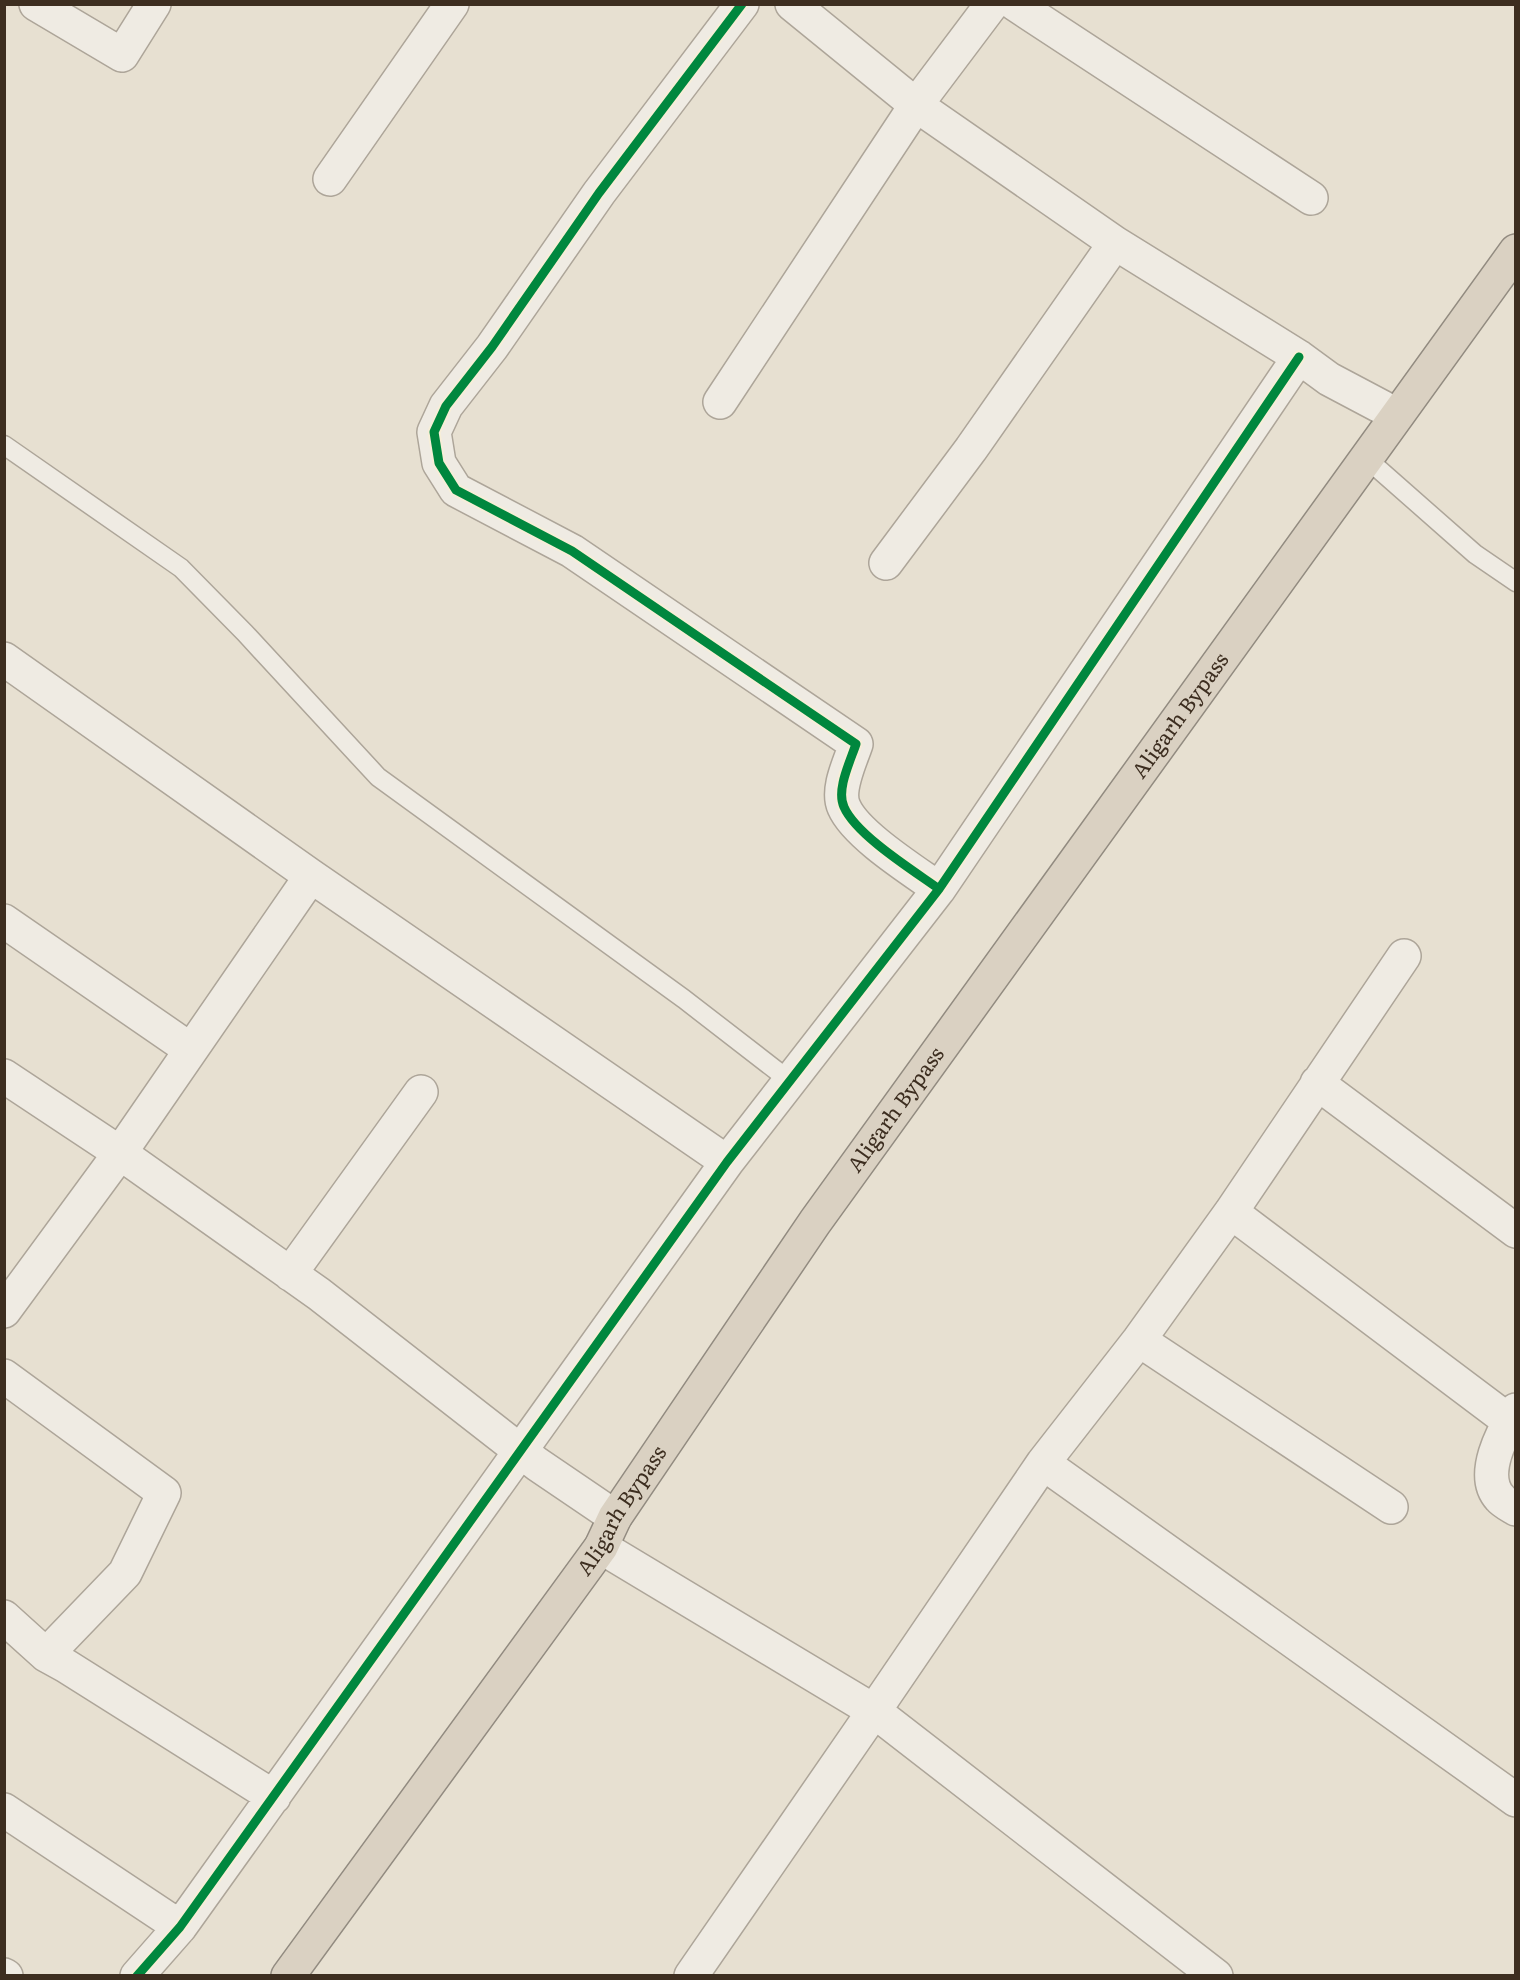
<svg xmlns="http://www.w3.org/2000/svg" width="1520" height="1980" viewBox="0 0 1520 1980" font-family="Literata,serif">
	<rect width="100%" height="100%" fill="#e7e0d1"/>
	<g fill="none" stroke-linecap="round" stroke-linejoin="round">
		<!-- lane casing -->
		<g stroke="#ada599" stroke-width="21">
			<path id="lane" d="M 4,445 L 181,568 L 245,633 L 378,777 L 684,999 L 790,1081
				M 1366,458 L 1475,554 L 1516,582"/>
		</g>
		<!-- street casing -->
		<g stroke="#ada599" stroke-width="36">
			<path id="street" d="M 36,4 L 122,55 L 154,4
				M 742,4 L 599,193 L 492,347 L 446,406 L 434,432 L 439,463 L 456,490 L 572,551 L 856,744 C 850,762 836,790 844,807 C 856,835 914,871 939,889
				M 792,4 L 916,105 L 1115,243 L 1299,357 L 1329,379 L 1397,415
				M 1015,4 L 1311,198
				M 330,179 L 452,4
				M 720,402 L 916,105 L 992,4
				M 886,563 L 971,449 L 1115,243
				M 4,659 L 311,876 L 727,1162
				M 4,921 L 191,1050
				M 4,1076 L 120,1153 L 319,1294 L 537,1464 L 615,1517
				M 1317,1083 L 1516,1231
				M 1231,1212 L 1509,1421
				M 290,1274 L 421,1092
				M 4,1311 L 120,1153 L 311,876
				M 1139,1340 L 1391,1507
				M 4,1376 L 164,1493 L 125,1573 L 46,1655
				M 1516,1410 C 1503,1432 1479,1475 1500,1498 C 1503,1502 1511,1506 1516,1509
				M 1043,1463 L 1516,1800
				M 601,1547 L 874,1711 L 1216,1976
				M 4,1617 L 46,1655 L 66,1666 L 274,1797
				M 4,1810 L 180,1927
				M 4,1975 L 6,1976
				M 137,1976 L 180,1927 L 727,1162 L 939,889 L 1299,357
				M 691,1976 L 874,1711 L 1043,1463 L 1139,1340 L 1231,1212 L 1404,956"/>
		</g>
		<!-- highway casing -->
		<g stroke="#928b80" stroke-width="36">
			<g id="highway">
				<path id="s1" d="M 288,1976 L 601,1547 L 615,1517 L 815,1222 L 1516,251"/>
			</g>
		</g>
		<!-- lane -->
		<use href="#lane" stroke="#efebe3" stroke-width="18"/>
		<!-- street -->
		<use href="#street" stroke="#efebe3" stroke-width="33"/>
		<!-- highway -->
		<use href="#highway" stroke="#dad1c2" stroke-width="33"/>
		<!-- cycleway casing -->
		<g stroke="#f7eed8" stroke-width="13">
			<path id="cycleway" d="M 742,4 L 599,193 L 492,347 L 446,406 L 434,432 L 439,463 L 456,490 L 572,551 L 856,744 C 850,762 836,790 844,807 C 856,835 914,871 939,889
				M 137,1976 L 180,1927 L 727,1162 L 939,889 L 1299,357"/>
		</g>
		<!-- cycleway -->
		<use href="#cycleway" stroke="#00873e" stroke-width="9"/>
	</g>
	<g text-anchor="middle" stroke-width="4.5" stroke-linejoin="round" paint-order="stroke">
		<!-- street labels -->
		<g font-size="21" fill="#3d2e20" stroke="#f7eed8">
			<text dy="7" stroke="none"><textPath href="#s1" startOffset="1545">Aligarh Bypass</textPath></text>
			<text dy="7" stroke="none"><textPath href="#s1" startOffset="1059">Aligarh Bypass</textPath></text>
			<text dy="7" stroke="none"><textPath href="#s1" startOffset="573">Aligarh Bypass</textPath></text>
		</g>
	</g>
	<!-- border -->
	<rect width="1520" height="1980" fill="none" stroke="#3d2e20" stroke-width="12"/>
</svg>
